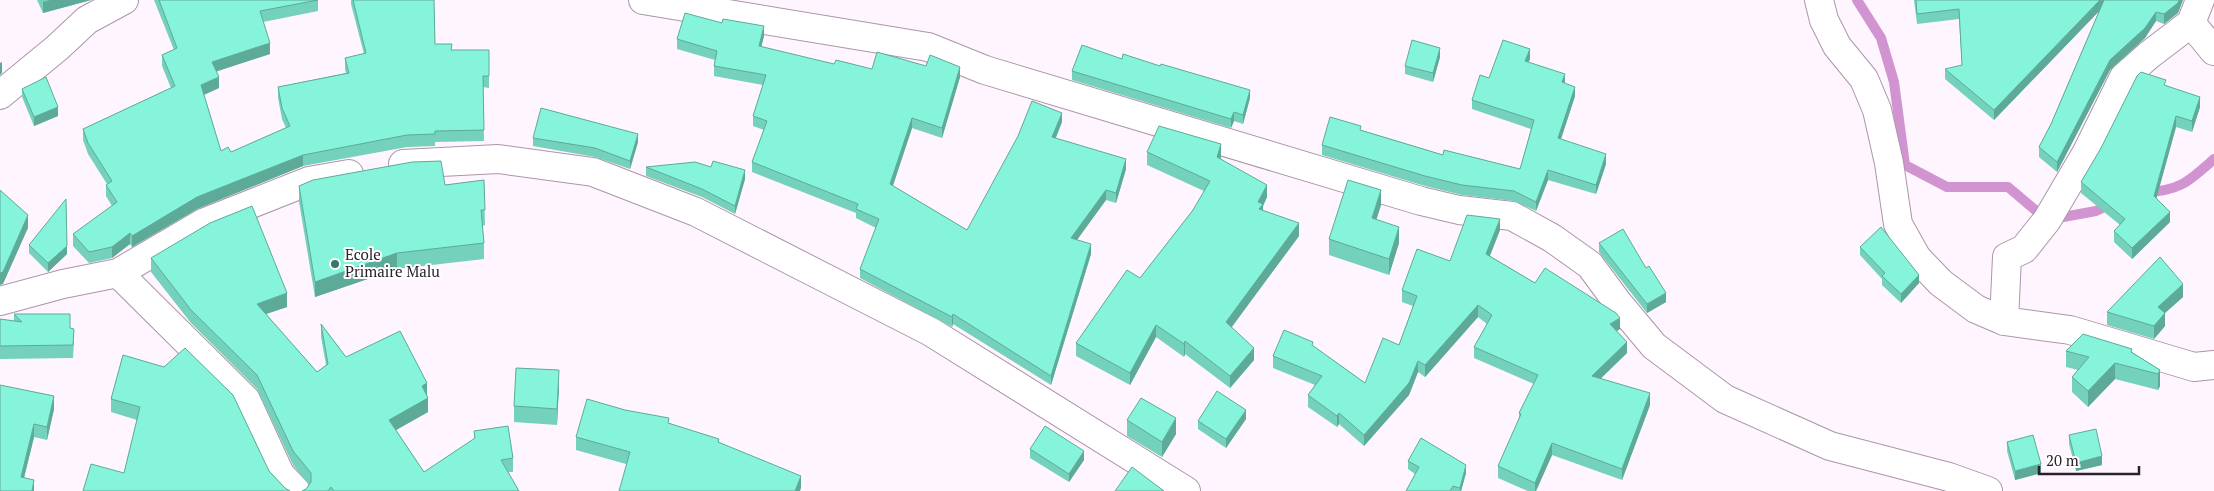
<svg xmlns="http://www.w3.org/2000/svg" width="2214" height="491" viewBox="0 0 2214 491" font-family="'PT Serif',serif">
	<rect width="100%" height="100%" fill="#fff5fe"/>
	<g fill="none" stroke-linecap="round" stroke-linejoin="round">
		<!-- stream -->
		<path stroke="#d194d0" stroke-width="10" d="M 1857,0 L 1881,38 L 1894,82 L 1905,165 L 1947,187 L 2008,187 L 2047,220 L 2096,211 L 2111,204
			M 2146,192 C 2180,191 2189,181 2214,159"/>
		<!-- minor casing -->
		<g stroke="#ac95ab" stroke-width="30">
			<path id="minor" d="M 643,0 L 928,47 L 985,70 L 1421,201 L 1459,210 L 1512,216 L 1552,238 L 1590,265 L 1618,303 L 1654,346 L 1725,399 L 1830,446 L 1949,477 L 1988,491
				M 1819,0 L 1824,20 L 1837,46 L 1864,79 L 1877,110 L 1889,163 L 1898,224 L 1917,258 L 1941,283 L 1976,309 L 2004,321 L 2070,330 L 2194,367 L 2214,365
				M 2191,23 L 2214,51
				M 0,95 L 57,48 L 87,20 L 124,0
				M 403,164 L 498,159 L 593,172 L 696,212 L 931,332 L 1186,491
				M 118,273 L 246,400 L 280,474 L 296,491
				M 0,301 L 63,284 L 118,273 L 203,223 L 309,181 L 349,174
				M 2004,321 L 2007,257 L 2024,249 L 2047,220 L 2087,152 L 2124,77 L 2149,55 L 2191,23 L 2200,0"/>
		</g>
		<!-- minor -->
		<use href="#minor" stroke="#fff" stroke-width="28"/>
	</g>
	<!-- wall -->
	<path fill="#73d1bc" d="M 37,0 L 91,0 L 43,13 Z
		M 154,0 L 318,0 L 318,11 L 263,22 L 270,54 L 216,71 L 219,88 L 204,95 L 221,151 L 231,152 L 286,128 L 282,119 L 278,98 L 278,87 L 346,73 L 345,70 L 345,58 L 364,54 L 351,4 L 351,0 L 434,0 L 435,44 L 452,50 L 489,50 L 489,88 L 483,87 L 484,141 L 435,142 L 435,146 L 407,147 L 303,166 L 197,209 L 132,247 L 130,244 L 112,258 L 89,263 L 73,246 L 73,234 L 112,206 L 106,196 L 106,185 L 107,184 L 88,154 L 83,140 L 83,129 L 171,88 L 162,66 L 162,55 L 174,50 Z
		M 1914,0 L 2183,0 L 2178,13 L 2164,24 L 2156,21 L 2145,38 L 2110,70 L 2057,172 L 2039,157 L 2039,147 L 2051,124 L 2099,11 L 1994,120 L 1945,79 L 1945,69 L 1962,66 L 1959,19 L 1917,24 Z
		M 722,23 L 764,36 L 761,47 L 834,64 L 872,69 L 960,77 L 942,138 L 912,128 L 893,186 L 967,230 L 1062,122 L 1056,138 L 1126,169 L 1116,203 L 1106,200 L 1077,240 L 1091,254 L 1051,385 L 953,324 L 952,327 L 860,278 L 860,269 L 876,228 L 856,218 L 856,213 L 752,172 L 752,162 L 764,130 L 753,126 L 753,116 L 763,85 L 714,76 L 714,66 L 715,60 L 677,49 L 677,39 Z
		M 1440,57 L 1433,82 L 1405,74 L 1405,66 Z
		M 1122,59 L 1250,98 L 1243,124 L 1234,121 L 1231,128 L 1072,80 L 1072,71 Z
		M 1530,59 L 1528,62 L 1565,83 L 1575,96 L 1561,139 L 1606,164 L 1596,194 L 1548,180 L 1536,211 L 1514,201 L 1462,195 L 1425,186 L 1322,155 L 1322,145 L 1361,130 L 1443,155 L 1520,169 L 1531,129 L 1472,109 L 1472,100 L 1489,78 Z
		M 2166,85 L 2200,107 L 2192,132 L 2176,127 L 2156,199 L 2170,222 L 2132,259 L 2114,242 L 2114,231 L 2120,225 L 2081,193 L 2081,182 L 2101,148 Z
		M 22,89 L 58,116 L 34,126 L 22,97 Z
		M 533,138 L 638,142 L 630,169 L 595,157 L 533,146 Z
		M 1147,152 L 1221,157 L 1221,159 L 1267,197 L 1263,206 L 1263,210 L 1299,236 L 1231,327 L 1254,360 L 1230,388 L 1185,354 L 1184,357 L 1156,337 L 1130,385 L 1076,356 L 1076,343 L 1140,278 L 1193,210 L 1204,191 L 1147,165 Z
		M 646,167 L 745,179 L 735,214 L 702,197 L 646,176 Z
		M 484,180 L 485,225 L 482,226 L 484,243 L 484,259 L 397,269 L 315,297 L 299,202 L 299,186 L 445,185 Z
		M 1381,205 L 1376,220 L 1399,243 L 1389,275 L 1329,255 L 1329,239 Z
		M 1500,230 L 1490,256 L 1535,283 L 1620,329 L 1617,331 L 1627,353 L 1601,378 L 1650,405 L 1622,480 L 1552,455 L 1536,491 L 1528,491 L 1498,478 L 1498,466 L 1519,419 L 1519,413 L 1534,384 L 1474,358 L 1474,347 L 1487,324 L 1478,317 L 1425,377 L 1418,372 L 1409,395 L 1364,446 L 1339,424 L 1337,427 L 1308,407 L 1308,395 L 1315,385 L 1273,368 L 1273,356 L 1313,346 L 1365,383 L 1399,345 L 1413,306 L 1402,302 L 1402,290 L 1450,261 Z
		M 1599,243 L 1666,302 L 1647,313 L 1599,252 Z
		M 29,245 L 67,254 L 48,272 L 29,253 Z
		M 1860,247 L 1919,283 L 1901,303 L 1882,285 L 1882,279 L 1860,255 Z
		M 151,258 L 287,307 L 266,314 L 317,372 L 326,365 L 321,337 L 321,324 L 346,357 L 427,396 L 428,412 L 396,430 L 424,472 L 474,439 L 474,431 L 513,458 L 513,472 L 508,472 L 519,491 L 302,491 L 306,489 L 309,485 L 293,465 L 257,389 L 191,323 L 151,272 Z
		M 2183,297 L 2165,313 L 2165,326 L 2154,339 L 2107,325 L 2107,312 Z
		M 14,314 L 74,342 L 73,358 L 0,359 L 0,319 L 14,321 Z
		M 2066,351 L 2132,352 L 2160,370 L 2160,386 L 2158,390 L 2115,379 L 2088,407 L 2072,392 L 2072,377 L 2078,370 L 2066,367 Z
		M 123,355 L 269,471 L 285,488 L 124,473 L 137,420 L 111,412 L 111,399 Z
		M 0,385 L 54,409 L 47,440 L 34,437 L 24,478 L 34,491 L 0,491 Z
		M 559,386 L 557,425 L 514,422 L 514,406 Z
		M 1246,419 L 1226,448 L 1198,429 L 1198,421 Z
		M 1127,420 L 1176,434 L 1162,457 L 1127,436 Z
		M 669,423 L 719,442 L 801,488 L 626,464 L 576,450 L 576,437 Z
		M 2069,435 L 2102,465 L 2076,471 L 2069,444 Z
		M 2007,442 L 2041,473 L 2015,480 L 2007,451 Z
		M 1030,449 L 1084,460 L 1069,482 L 1030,458 Z
		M 1408,461 L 1466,473 L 1461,491 L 1406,491 L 1415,474 L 1408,469 Z"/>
	<!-- shaded-wall -->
	<path fill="#5eaa99" d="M 50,0 L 91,0 L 43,13 L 43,2 Z
		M 2100,0 L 2107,0 L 2107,3 L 1994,120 L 1994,110 Z
		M 2179,0 L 2183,0 L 2178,13 L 2164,24 L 2164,14 Z
		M 2156,12 L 2156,21 L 2145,38 L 2110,70 L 2057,172 L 2057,162 L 2110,60 Z
		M 764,26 L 764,36 L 759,56 L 759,46 Z
		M 270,43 L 270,54 L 212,73 L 212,62 Z
		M 1440,48 L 1440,57 L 1433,82 L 1433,73 Z
		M 1530,49 L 1530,59 L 1525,70 L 1525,61 Z
		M 2,62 L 2,73 L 0,75 L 0,63 Z
		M 960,67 L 960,77 L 942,138 L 942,128 Z
		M 1565,74 L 1565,83 L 1562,82 Z
		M 219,77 L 219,88 L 201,96 L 201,85 Z
		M 1575,87 L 1575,96 L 1558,148 L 1558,138 Z
		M 1250,90 L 1250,98 L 1243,124 L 1243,115 Z
		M 2200,97 L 2200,107 L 2192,132 L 2192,121 Z
		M 58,107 L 58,116 L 34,126 L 34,117 Z
		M 1234,112 L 1234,121 L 1231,128 L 1231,119 Z
		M 1062,113 L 1062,122 L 1052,146 L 1052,137 Z
		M 2176,116 L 2176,127 L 2154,207 L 2154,196 Z
		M 912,118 L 912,128 L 890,194 L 890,184 Z
		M 638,134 L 638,142 L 630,169 L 630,161 Z
		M 1221,144 L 1221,157 L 1217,170 L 1217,157 Z
		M 1606,154 L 1606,164 L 1596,194 L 1596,185 Z
		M 303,155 L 303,166 L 197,209 L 132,247 L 132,236 L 197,197 Z
		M 1126,159 L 1126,169 L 1116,203 L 1116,193 Z
		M 745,170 L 745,179 L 735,214 L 735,206 Z
		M 1548,170 L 1548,180 L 1536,211 L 1536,202 Z
		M 1267,185 L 1267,197 L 1263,206 L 1263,217 L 1259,222 L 1258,202 Z
		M 1106,190 L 1106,200 L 1071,248 L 1071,238 Z
		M 1381,190 L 1381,205 L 1372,234 L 1372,218 Z
		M 2170,212 L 2170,222 L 2132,259 L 2132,248 Z
		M 28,215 L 28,228 L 3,284 L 0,285 L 0,273 Z
		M 1500,219 L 1500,230 L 1486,265 L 1486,254 Z
		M 1299,223 L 1299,236 L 1226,335 L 1226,322 Z
		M 1399,227 L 1399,243 L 1389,275 L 1389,259 Z
		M 130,233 L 130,244 L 112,258 L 112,247 Z
		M 1091,244 L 1091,254 L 1051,385 L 1051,376 Z
		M 67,246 L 67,254 L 48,272 L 48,263 Z
		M 397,253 L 397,269 L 315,297 L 315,282 Z
		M 1919,275 L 1919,283 L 1901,303 L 1901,294 Z
		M 2183,284 L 2183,297 L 2165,313 L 2165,326 L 2154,339 L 2154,326 L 2158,307 Z
		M 287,293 L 287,307 L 257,317 L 257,304 Z
		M 1666,293 L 1666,302 L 1647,313 L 1647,304 Z
		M 1478,305 L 1478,317 L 1425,377 L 1425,365 Z
		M 953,314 L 953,324 L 952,327 L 952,317 Z
		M 1620,318 L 1620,329 L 1610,335 L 1610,324 Z
		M 1156,325 L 1156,337 L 1130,385 L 1130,373 Z
		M 1185,341 L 1185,354 L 1184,357 L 1184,344 Z
		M 1627,342 L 1627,353 L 1592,387 L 1592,376 Z
		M 1254,348 L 1254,360 L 1230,388 L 1230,376 Z
		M 1418,361 L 1418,372 L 1409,395 L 1364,446 L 1364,435 Z
		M 2115,363 L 2115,379 L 2088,407 L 2088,391 Z
		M 559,370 L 559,386 L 557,425 L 557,409 Z
		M 2160,370 L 2160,386 L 2158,390 L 2158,374 Z
		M 427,383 L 427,396 L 422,386 Z
		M 1650,393 L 1650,405 L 1622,480 L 1622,469 Z
		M 54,396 L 54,409 L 47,440 L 47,427 Z
		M 428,398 L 428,412 L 389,434 L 389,420 Z
		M 1246,410 L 1246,419 L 1226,448 L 1226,439 Z
		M 1339,413 L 1339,424 L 1337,427 L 1337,416 Z
		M 1176,418 L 1176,434 L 1162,457 L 1162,442 Z
		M 34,424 L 34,437 L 21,490 L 21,477 Z
		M 1552,443 L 1552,455 L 1536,491 L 1535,491 L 1535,483 Z
		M 1084,451 L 1084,460 L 1069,482 L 1069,474 Z
		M 2102,456 L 2102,465 L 2076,471 L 2076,463 Z
		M 2041,464 L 2041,473 L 2015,480 L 2015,471 Z
		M 1466,465 L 1466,473 L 1461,491 L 1460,491 L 1460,488 Z
		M 801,476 L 801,488 L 800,491 L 795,491 Z
		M 34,480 L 34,491 L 32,491 Z"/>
	<!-- building -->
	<path fill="#86f3db" stroke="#5eaa99" d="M 159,0 L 318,0 L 260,11 L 270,43 L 212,62 L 219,77 L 201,85 L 221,151 L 228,147 L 231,152 L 290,126 L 282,108 L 278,87 L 349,73 L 345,58 L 366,53 L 353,0 L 434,0 L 435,44 L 452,44 L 451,50 L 489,50 L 489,76 L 483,76 L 484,130 L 435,131 L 435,134 L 407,135 L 303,155 L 197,197 L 132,236 L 130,233 L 112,247 L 89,252 L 73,234 L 117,202 L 106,185 L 112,181 L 88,143 L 83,129 L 175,86 L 162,55 L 177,48 Z
		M 1916,0 L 2100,0 L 1994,110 L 1945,69 L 1962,65 L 1959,9 L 1917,14 Z
		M 2104,0 L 2179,0 L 2178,3 L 2164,14 L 2156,12 L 2145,28 L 2110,60 L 2057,162 L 2039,147 L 2051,124 Z
		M 685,13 L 722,23 L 723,19 L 764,26 L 759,46 L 834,64 L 836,60 L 872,69 L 877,52 L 926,66 L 930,55 L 960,67 L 942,128 L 912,118 L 890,184 L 967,230 L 1018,136 L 1032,101 L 1062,113 L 1052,137 L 1126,159 L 1116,193 L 1106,190 L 1071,238 L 1091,244 L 1051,376 L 953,314 L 952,317 L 860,269 L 879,219 L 856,209 L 858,204 L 752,162 L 767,121 L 753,116 L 766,75 L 714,66 L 717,51 L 677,39 Z
		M 1412,40 L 1440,48 L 1433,73 L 1405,66 Z
		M 1503,40 L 1530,49 L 1525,61 L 1565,74 L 1562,82 L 1575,87 L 1558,138 L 1606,154 L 1596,185 L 1548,170 L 1536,202 L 1514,191 L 1462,185 L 1425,176 L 1322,145 L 1330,117 L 1361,126 L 1360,130 L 1443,155 L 1444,150 L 1520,169 L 1534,120 L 1472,100 L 1480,75 L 1489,78 Z
		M 1082,45 L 1122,59 L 1123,54 L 1160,66 L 1161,64 L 1250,90 L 1243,115 L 1234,112 L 1231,119 L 1072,71 Z
		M 2141,72 L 2166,80 L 2164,85 L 2200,97 L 2192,121 L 2176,116 L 2154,196 L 2170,212 L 2132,248 L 2114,231 L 2125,219 L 2081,182 L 2101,148 L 2137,76 Z
		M 46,77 L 58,107 L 34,117 L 22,89 Z
		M 541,108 L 638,134 L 630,161 L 595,148 L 533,138 Z
		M 1159,126 L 1221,144 L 1217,157 L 1267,185 L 1258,202 L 1263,204 L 1259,209 L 1299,223 L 1226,322 L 1254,348 L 1230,376 L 1185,341 L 1184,344 L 1156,325 L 1130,373 L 1076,343 L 1127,270 L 1140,278 L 1193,210 L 1210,181 L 1147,152 Z
		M 441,161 L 445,185 L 484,180 L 485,210 L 481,210 L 484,243 L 397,253 L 315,282 L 299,186 L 313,180 L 412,162 Z
		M 713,161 L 745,170 L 735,206 L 702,189 L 646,167 L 695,162 L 711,167 Z
		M 1348,180 L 1381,190 L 1372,218 L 1399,227 L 1389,259 L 1329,239 Z
		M 0,190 L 28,215 L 3,272 L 0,273 Z
		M 66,199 L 67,246 L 48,263 L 29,245 Z
		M 252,206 L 287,293 L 257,304 L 317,372 L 328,364 L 321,324 L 346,357 L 400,331 L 427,383 L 422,386 L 428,398 L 389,420 L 424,472 L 475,438 L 474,431 L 508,426 L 513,458 L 501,460 L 519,491 L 334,491 L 331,487 L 328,491 L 302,491 L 306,489 L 311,482 L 311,473 L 293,451 L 257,375 L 191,310 L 151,258 L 210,223 Z
		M 1467,215 L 1500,219 L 1486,254 L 1535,283 L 1545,268 L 1616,313 L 1620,318 L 1610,324 L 1627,342 L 1592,376 L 1650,393 L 1622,469 L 1552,443 L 1535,483 L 1498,466 L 1521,414 L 1519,413 L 1538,375 L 1474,347 L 1492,315 L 1478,305 L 1425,365 L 1418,361 L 1409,383 L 1364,435 L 1339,413 L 1337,416 L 1308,395 L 1322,376 L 1273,356 L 1284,330 L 1313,342 L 1312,345 L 1365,383 L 1383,338 L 1399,345 L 1417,296 L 1402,290 L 1417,249 L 1450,261 Z
		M 1881,227 L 1919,275 L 1901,294 L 1882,276 L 1885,273 L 1860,247 Z
		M 1623,229 L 1646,268 L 1649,266 L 1666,293 L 1647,304 L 1599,243 Z
		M 2160,257 L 2183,284 L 2158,307 L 2165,313 L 2154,326 L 2107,312 Z
		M 14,314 L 70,314 L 70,328 L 74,329 L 73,345 L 0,346 L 0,319 L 22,322 Z
		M 2083,334 L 2132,349 L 2131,352 L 2160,370 L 2158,374 L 2115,363 L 2088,391 L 2072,377 L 2089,357 L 2066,351 Z
		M 185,348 L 233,395 L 269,471 L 285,488 L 290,491 L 83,491 L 91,464 L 124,473 L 140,407 L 111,399 L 123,355 L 164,367 Z
		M 516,368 L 559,370 L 557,409 L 514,406 Z
		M 0,385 L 54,396 L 47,427 L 34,424 L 21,477 L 34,480 L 32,491 L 0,491 Z
		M 1217,391 L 1246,410 L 1226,439 L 1198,421 Z
		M 1141,398 L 1176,418 L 1162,442 L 1127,420 Z
		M 587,399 L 625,410 L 669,418 L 668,423 L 719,439 L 718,442 L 801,476 L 795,491 L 619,491 L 630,452 L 576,437 Z
		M 1045,426 L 1084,451 L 1069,474 L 1030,449 Z
		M 2096,429 L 2102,456 L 2076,463 L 2069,435 Z
		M 2033,435 L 2041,464 L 2015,471 L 2007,442 Z
		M 1421,438 L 1466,465 L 1460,488 L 1453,486 L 1450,491 L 1406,491 L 1419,467 L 1408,461 Z
		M 1132,467 L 1164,491 L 1115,491 Z"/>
	<!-- markers -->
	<circle fill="#36796a" stroke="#fff" stroke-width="2" cx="335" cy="264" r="5"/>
	<g text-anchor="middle" stroke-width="4" stroke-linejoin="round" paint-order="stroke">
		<!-- poi labels -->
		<g font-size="15" fill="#2a212a" stroke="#fff" text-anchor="start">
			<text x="345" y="260">Ecole<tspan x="345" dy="17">Primaire Malu</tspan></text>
		</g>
	</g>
	<!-- scale -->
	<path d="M2039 466v8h100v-8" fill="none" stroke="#2a212a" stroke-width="2.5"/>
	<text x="2046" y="466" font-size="15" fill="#2a212a" stroke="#ffffff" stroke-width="4" paint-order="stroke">20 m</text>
</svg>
